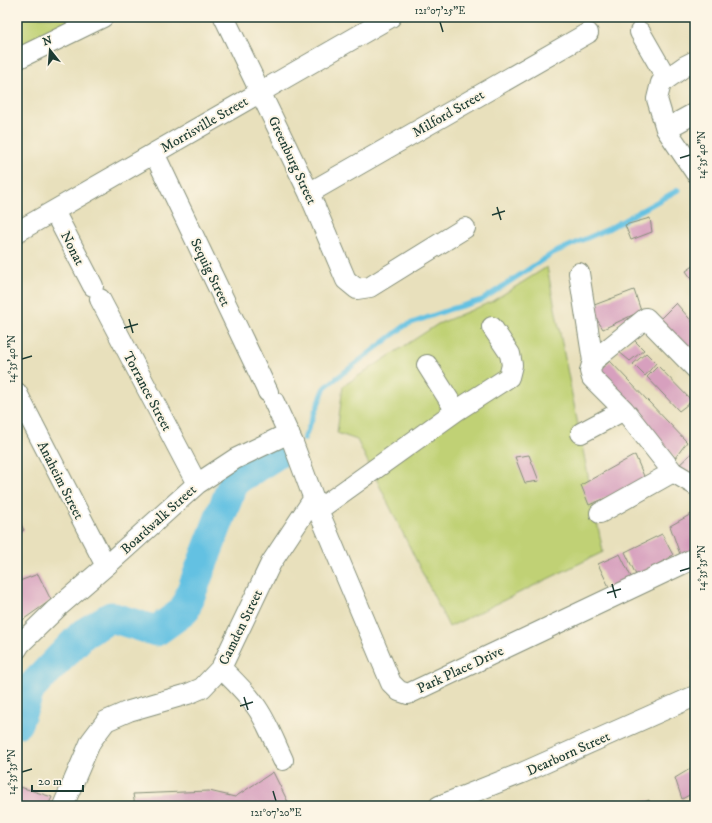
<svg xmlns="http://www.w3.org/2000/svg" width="712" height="823" viewBox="0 0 712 823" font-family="'IM FELL DW Pica',serif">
	<rect width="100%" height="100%" fill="#fcf5e5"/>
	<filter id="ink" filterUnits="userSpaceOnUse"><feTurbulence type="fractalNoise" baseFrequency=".025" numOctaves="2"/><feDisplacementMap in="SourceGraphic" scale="8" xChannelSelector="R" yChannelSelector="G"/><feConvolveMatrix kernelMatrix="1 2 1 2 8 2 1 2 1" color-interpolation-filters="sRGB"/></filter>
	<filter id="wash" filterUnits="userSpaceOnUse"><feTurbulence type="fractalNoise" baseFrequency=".012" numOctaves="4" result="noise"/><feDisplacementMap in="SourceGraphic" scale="16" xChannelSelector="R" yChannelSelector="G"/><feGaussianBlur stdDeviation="0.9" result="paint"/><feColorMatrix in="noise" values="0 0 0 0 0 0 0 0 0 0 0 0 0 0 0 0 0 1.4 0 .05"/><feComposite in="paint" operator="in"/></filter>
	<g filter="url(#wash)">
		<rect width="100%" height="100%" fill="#e8e0bc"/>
		<!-- green -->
		<path fill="#c0d174" stroke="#708754" d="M 17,17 L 86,17 L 17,50 Z
			M 547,267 L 603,552 L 449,627 L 357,440 L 337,433 L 343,386 L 438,324 L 491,302 Z"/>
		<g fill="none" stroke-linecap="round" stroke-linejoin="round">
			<!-- stream -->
			<path stroke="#64c1e2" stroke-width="5" d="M 304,439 L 325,387 L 406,325 L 451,309 L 482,300 L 553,253 L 608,229 L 678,190"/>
			<!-- river -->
			<path stroke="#64c1e2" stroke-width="31" d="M 17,723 L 30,689 L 83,634 L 111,617 L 156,631 L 184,611 L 234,481 L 278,453"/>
		</g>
		<g id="blocks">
			<!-- building -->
			<path fill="#d7a0be" d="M 650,218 L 652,232 L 631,240 L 625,225 Z
				M 695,265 L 695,284 L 686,271 Z
				M 634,290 L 641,311 L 603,329 L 589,307 Z
				M 676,303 L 695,325 L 695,356 L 659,320 Z
				M 634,340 L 644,350 L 630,361 L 618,351 Z
				M 646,353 L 656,363 L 645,376 L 633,364 Z
				M 610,361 L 687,442 L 675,458 L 594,375 Z
				M 658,366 L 692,401 L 679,411 L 647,377 Z
				M 695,450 L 695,481 L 676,468 Z
				M 529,455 L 539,481 L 525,483 L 515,457 Z
				M 635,455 L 646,481 L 589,505 L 581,485 Z
				M 695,512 L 695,551 L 681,557 L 670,526 Z
				M 17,518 L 24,530 L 17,534 Z
				M 662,534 L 673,555 L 637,577 L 625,552 Z
				M 620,554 L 632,579 L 610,589 L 598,564 Z
				M 38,574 L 51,600 L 17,624 L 17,582 Z
				M 695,766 L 695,792 L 682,799 L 675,778 Z
				M 273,772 L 290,806 L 135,806 L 133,794 L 209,791 L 235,797 Z
				M 17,786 L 52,797 L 48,806 L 17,806 Z
				M 649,800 L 651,806 L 634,806 Z"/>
		</g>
	</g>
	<g filter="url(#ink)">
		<use href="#blocks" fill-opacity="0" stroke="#848e78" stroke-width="1"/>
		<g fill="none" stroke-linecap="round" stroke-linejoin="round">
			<!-- minor casing -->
			<g stroke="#848e78" stroke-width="22">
				<path id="minor" d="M 224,17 L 309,193 L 346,280 L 357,289 L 370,287 L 465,228
					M 640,32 L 667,79
					M 17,59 L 103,17
					M 695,61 L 685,66 L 661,83 L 657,99 L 666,129 L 695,172
					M 666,129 L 695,113
					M 154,153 L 268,392
					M 309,193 L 588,33
					M 54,211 L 93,286
					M 17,232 L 391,17
					M 579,273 L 593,361
					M 100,299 L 197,484
					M 427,365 L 456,411
					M 695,368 L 646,318 L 593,361 L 590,371 L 592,378 L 624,410 L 673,472 L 695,485
					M 17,393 L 106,566
					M 274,402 L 293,443 L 318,510 L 391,683 L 399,691 L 408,694 L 695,558
					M 581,433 L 624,410
					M 318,510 L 456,411 L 509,377 L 512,365 L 510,354 L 492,327
					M 600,513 L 673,472
					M 17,649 L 20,644 L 56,609 L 106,566 L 197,484 L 235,459 L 289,433
					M 221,668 C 233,680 245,691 255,705 C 267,721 274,741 283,760
					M 63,806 L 91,741 L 106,721 L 129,711 L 188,694 L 202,688 L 221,668 L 271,563 L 314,498
					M 439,806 L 522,773 L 695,696"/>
			</g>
			<!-- minor -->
			<use href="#minor" stroke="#fff" stroke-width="20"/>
		</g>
	</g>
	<!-- ticks -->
	<path fill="none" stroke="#1f3d34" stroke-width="1.5" d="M 440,22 L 443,32M 680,158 L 690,155M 497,207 L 501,220M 492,215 L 505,211M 129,319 L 133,333M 124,328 L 138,324M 22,359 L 32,356M 680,571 L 690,568M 612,584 L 616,598M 607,593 L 621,589M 244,697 L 248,710M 240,706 L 253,702M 22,772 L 32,769M 273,791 L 276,801"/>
	<g text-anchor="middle" stroke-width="4" stroke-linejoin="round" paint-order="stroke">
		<!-- street labels -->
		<g font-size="14" fill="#1f3d34" stroke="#fcf5e5">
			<text transform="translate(448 113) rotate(-30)" y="5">Milford Street</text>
			<text transform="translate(204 124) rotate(-30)" y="5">Morrisville Street</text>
			<text transform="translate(293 160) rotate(65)" y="5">Greenburg Street</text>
			<text transform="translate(73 248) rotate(63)" y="5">Nonat</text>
			<text transform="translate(211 272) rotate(64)" y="5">Sequig Street</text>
			<text transform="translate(148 391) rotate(62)" y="5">Torrance Street</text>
			<text transform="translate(61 480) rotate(63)" y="5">Anaheim Street</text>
			<text transform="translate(158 519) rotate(-42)" y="5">Boardwalk Street</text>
			<text transform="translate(240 627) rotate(-64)" y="5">Camden Street</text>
			<text transform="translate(460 669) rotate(-25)" y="5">Park Place Drive</text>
			<text transform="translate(568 753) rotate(-24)" y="5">Dearborn Street</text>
		</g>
	</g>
	<!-- margin -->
	<rect width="712" height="823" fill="none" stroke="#fcf5e5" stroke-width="44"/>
	<!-- north arrow -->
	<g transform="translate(50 50) rotate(343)" stroke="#fcf5e5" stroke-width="3" paint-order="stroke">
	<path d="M0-3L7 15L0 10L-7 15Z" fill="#1f3d34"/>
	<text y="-6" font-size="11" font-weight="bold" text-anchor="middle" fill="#1f3d34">N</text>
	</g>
	<!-- scale -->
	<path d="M32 785v6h51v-6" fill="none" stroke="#1f3d34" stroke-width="2"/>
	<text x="38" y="785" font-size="12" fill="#1f3d34" stroke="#fcf5e5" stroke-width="3" paint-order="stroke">20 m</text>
	<rect x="22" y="22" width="668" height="779" fill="none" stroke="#1f3d34" stroke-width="1.5"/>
	<g font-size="10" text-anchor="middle" fill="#1f3d34">
		<text x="440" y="14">121°07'25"E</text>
		<text transform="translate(701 155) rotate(-90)" y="4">14°35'40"N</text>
		<text transform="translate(11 359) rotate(-90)" y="4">14°35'40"N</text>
		<text transform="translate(701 568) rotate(-90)" y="4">14°35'35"N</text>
		<text transform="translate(11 772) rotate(-90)" y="4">14°35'35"N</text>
		<text x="276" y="816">121°07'20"E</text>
	</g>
</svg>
